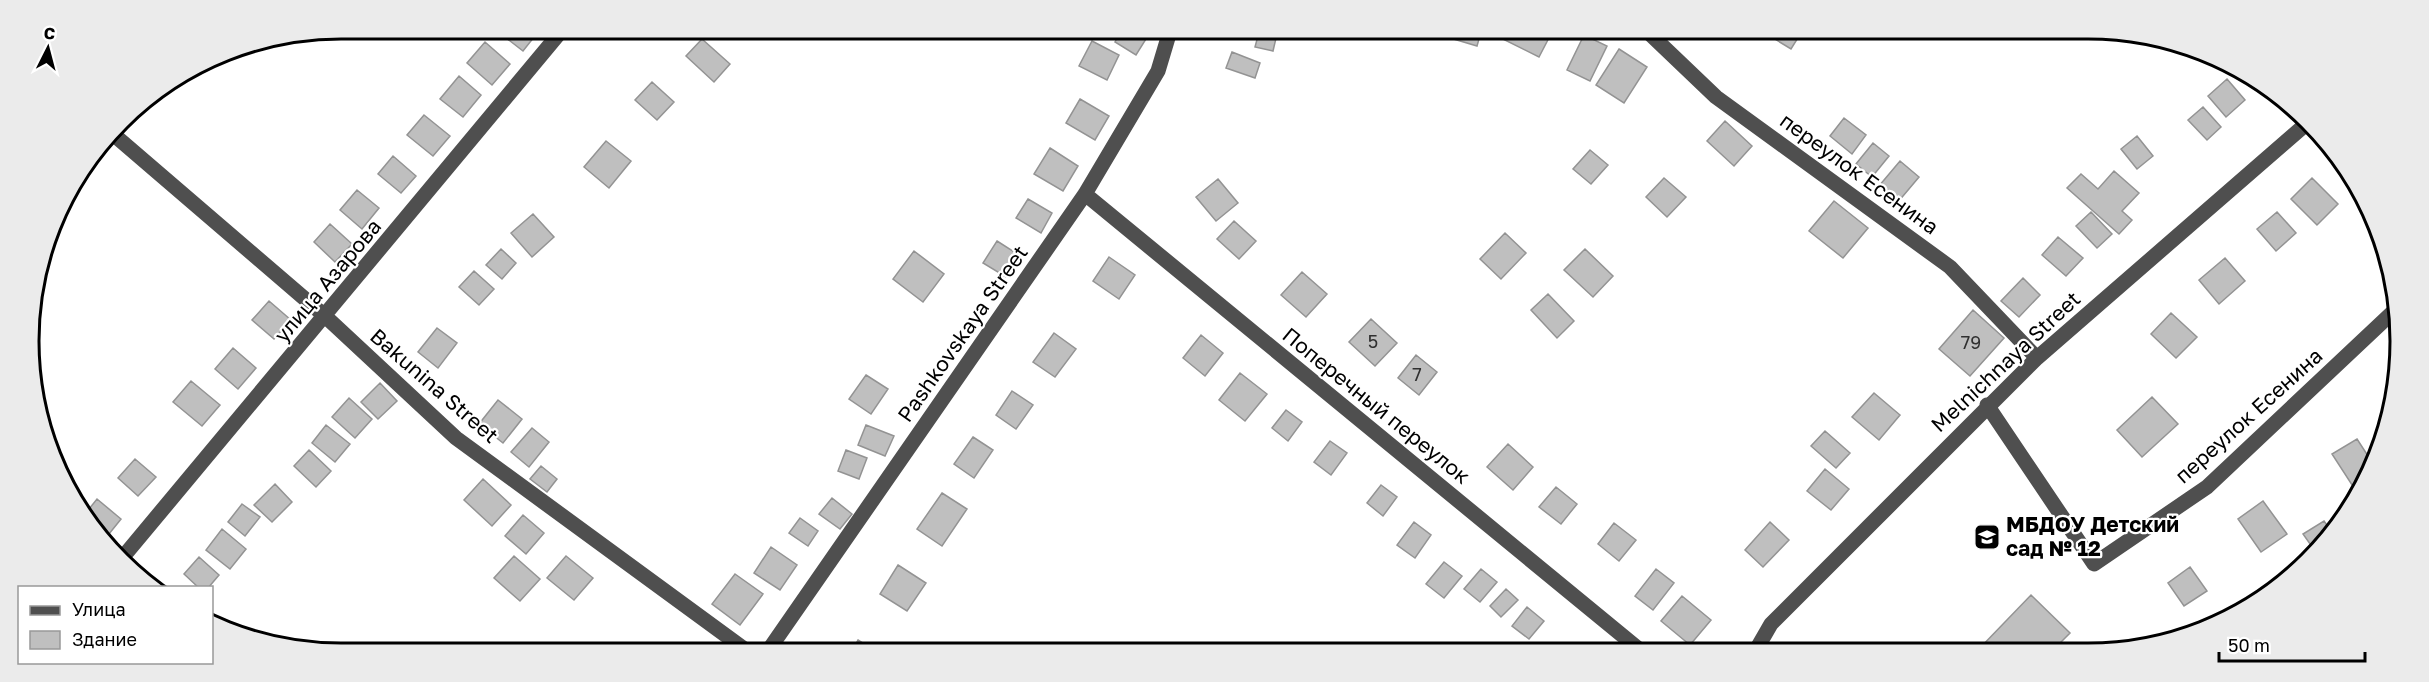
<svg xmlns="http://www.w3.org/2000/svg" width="2429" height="682" viewBox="0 0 2429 682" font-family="'Golos Text',sans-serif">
	<rect width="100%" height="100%" fill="#fff"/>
	<!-- building -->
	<path fill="#bfbfbf" stroke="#939393" stroke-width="1.5" d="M 504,29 L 535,29 L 538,32 L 523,51 L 501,34 Z
		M 1121,31 L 1151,31 L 1136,55 L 1115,42 Z
		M 1259,32 L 1277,34 L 1273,51 L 1255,47 Z
		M 1430,32 L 1481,32 L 1477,46 Z
		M 1503,32 L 1552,32 L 1539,57 L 1501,38 Z
		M 1765,33 L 1801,33 L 1791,49 Z
		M 1584,35 L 1607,46 L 1590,81 L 1567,70 Z
		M 702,39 L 730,64 L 714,82 L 686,56 Z
		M 1092,41 L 1119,55 L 1107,80 L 1079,66 Z
		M 485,42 L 510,64 L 492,85 L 467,63 Z
		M 1619,49 L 1647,67 L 1624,103 L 1596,85 Z
		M 1232,52 L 1260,63 L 1255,78 L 1226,68 Z
		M 459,76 L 481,95 L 463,117 L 440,99 Z
		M 2227,79 L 2245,100 L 2226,117 L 2208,96 Z
		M 652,82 L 674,102 L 657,120 L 635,100 Z
		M 1080,99 L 1109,116 L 1095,140 L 1066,123 Z
		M 2203,107 L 2221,127 L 2207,140 L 2188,120 Z
		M 424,115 L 450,136 L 433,156 L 407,135 Z
		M 1844,118 L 1866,135 L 1852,154 L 1830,136 Z
		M 1725,121 L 1752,146 L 1734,166 L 1707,141 Z
		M 2137,136 L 2153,156 L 2137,169 L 2121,149 Z
		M 606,141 L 631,161 L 609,188 L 584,167 Z
		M 1873,143 L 1889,156 L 1872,177 L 1856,164 Z
		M 1050,148 L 1078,166 L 1063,191 L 1034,174 Z
		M 1590,150 L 1608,165 L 1591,184 L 1573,169 Z
		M 393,156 L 416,176 L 401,193 L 378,174 Z
		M 1900,161 L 1919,177 L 1898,202 L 1879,186 Z
		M 2114,171 L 2139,193 L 2122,211 L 2132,220 L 2119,234 L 2067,188 L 2081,174 L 2098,189 Z
		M 1664,178 L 1686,197 L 1667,217 L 1646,197 Z
		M 2312,178 L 2338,204 L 2317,225 L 2291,199 Z
		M 1218,179 L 1238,203 L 1216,221 L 1196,197 Z
		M 357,190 L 379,208 L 362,229 L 340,210 Z
		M 1028,199 L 1052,213 L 1041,233 L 1016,218 Z
		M 1834,201 L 1868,228 L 1843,258 L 1809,231 Z
		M 2091,212 L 2112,234 L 2097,248 L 2076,226 Z
		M 2277,212 L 2296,233 L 2276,251 L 2257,229 Z
		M 533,214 L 554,237 L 532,257 L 511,233 Z
		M 1234,221 L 1256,241 L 1239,259 L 1217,239 Z
		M 330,224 L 352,244 L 335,262 L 314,242 Z
		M 1505,233 L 1526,253 L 1501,279 L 1480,259 Z
		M 2058,237 L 2083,258 L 2066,276 L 2042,255 Z
		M 997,241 L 1019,255 L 1006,277 L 983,263 Z
		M 501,249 L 516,263 L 502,279 L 486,265 Z
		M 1585,249 L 1613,276 L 1593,297 L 1564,270 Z
		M 914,251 L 944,274 L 923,302 L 893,279 Z
		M 1109,257 L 1135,275 L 1119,299 L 1093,281 Z
		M 2225,258 L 2245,281 L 2219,304 L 2199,280 Z
		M 474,271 L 494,289 L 479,305 L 459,287 Z
		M 1302,272 L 1327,294 L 1306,317 L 1281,295 Z
		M 2023,278 L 2040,295 L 2019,317 L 2001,301 Z
		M 1548,294 L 1574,321 L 1557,338 L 1531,310 Z
		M 269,301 L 291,320 L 274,339 L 252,320 Z
		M 1973,310 L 2004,338 L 1970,376 L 1939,349 Z
		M 2171,313 L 2197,337 L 2176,358 L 2151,334 Z
		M 1371,319 L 1397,343 L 1375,366 L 1349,342 Z
		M 437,328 L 457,343 L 438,368 L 418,352 Z
		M 1054,333 L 1076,349 L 1055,377 L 1033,362 Z
		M 1201,335 L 1223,353 L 1205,376 L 1183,358 Z
		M 233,348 L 256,368 L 238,389 L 215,369 Z
		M 1416,355 L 1437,372 L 1419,395 L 1398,378 Z
		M 1240,373 L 1267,394 L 1245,421 L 1219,400 Z
		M 866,375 L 888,389 L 871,414 L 849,399 Z
		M 191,381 L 220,405 L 202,426 L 173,402 Z
		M 380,383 L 397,401 L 378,419 L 361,402 Z
		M 1012,391 L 1033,405 L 1016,429 L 996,415 Z
		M 1874,393 L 1900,415 L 1879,440 L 1852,417 Z
		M 2152,397 L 2178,424 L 2142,457 L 2117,430 Z
		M 349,398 L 372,419 L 355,438 L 332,417 Z
		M 498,400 L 522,419 L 503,443 L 479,424 Z
		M 1286,410 L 1302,422 L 1288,441 L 1272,428 Z
		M 326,425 L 350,444 L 335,462 L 312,443 Z
		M 866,425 L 894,436 L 885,456 L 858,445 Z
		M 532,428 L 549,442 L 529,467 L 511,452 Z
		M 1825,431 L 1850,453 L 1836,468 L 1811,446 Z
		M 973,437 L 993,450 L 974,478 L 954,464 Z
		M 2357,439 L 2372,462 L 2365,481 L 2354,488 L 2332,454 Z
		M 1330,441 L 1347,453 L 1331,475 L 1314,462 Z
		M 1508,444 L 1533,467 L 1513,490 L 1487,467 Z
		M 309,450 L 331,471 L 316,487 L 294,466 Z
		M 846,450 L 867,458 L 859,479 L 838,471 Z
		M 135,459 L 156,477 L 138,496 L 118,478 Z
		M 541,466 L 557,479 L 547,492 L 530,479 Z
		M 1825,469 L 1849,489 L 1831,510 L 1807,491 Z
		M 483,479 L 511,505 L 492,526 L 464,500 Z
		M 275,484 L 292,502 L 272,522 L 254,505 Z
		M 1381,485 L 1397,497 L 1383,516 L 1367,503 Z
		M 1556,487 L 1577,504 L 1561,524 L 1539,507 Z
		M 942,493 L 967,509 L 942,546 L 917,529 Z
		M 832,498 L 852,514 L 840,529 L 819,514 Z
		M 97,499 L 121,519 L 109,534 L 85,514 Z
		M 2263,501 L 2287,534 L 2261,552 L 2238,519 Z
		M 242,504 L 260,517 L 245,536 L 228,522 Z
		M 523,515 L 544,533 L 526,554 L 505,536 Z
		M 800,518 L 818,531 L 808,546 L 789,533 Z
		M 2324,521 L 2331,531 L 2315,551 L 2303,534 Z
		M 1414,522 L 1431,535 L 1415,558 L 1397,545 Z
		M 1770,522 L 1789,540 L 1763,567 L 1745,550 Z
		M 1614,523 L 1636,540 L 1619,561 L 1598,544 Z
		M 222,529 L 246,549 L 230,569 L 206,550 Z
		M 771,547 L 797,565 L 780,590 L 754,573 Z
		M 514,556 L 540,579 L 520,601 L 494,578 Z
		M 566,556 L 593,578 L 574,600 L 547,578 Z
		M 199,557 L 219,575 L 208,588 L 199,588 L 184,574 Z
		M 1444,562 L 1462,576 L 1444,598 L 1426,584 Z
		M 898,565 L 926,583 L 907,611 L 880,594 Z
		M 2190,567 L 2207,591 L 2184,606 L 2168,583 Z
		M 1481,569 L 1497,582 L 1480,602 L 1464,589 Z
		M 1656,569 L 1674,583 L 1653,610 L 1635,596 Z
		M 735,574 L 763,594 L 740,625 L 712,604 Z
		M 1506,589 L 1518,600 L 1501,617 L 1490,606 Z
		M 2031,595 L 2070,633 L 2052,651 L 1977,651 Z
		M 1682,596 L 1711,620 L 1690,645 L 1661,621 Z
		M 1527,607 L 1544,621 L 1529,639 L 1512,626 Z
		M 858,640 L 872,649 L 853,649 Z"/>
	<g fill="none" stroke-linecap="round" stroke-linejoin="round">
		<!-- minor -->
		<path stroke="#4f4f4f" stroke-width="15" d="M 1649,33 L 1716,97 L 1950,267 L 2037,358
			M 113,134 L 326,317 L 456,438 L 743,648
			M 1085,194 L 1640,650
			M 1987,405 L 2094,564 L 2207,487 L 2394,311
			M 123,557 L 563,29
			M 770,648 L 1085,194 L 1158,71 L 1170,31
			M 1756,650 L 1771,624 L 2037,358 L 2305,125"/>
	</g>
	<!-- icons -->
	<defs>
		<g id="school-square" transform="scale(1.35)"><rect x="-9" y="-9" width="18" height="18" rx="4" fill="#000" stroke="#fff"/><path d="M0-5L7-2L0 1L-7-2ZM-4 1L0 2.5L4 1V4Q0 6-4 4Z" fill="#fff"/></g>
	</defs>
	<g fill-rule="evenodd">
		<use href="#school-square" x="1987" y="537"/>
	</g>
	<g text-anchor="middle" stroke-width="4.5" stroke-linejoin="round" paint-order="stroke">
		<!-- number labels -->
		<g font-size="18" fill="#303030">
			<text x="1373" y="348">5</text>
			<text x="1971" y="349">79</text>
			<text x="1417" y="381">7</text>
		</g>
		<!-- street labels -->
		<g font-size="21" fill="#000" stroke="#fff">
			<text transform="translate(1859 174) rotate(36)" y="7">переулок Есенина</text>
			<text transform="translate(328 281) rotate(-50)" y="7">улица Азарова</text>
			<text transform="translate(963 334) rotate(-55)" y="7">Pashkovskaya Street</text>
			<text transform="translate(2006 362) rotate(-43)" y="7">Melnichnaya Street</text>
			<text transform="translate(434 386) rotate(41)" y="7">Bakunina Street</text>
			<text transform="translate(1376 406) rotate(39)" y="7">Поперечный переулок</text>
			<text transform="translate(2249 416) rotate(-42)" y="7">переулок Есенина</text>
		</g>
		<!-- poi labels -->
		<g font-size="21" font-weight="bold" fill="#000" stroke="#fff" text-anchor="start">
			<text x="2006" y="532">МБДОУ Детский<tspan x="2006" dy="24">сад № 12</tspan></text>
		</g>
	</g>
	<!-- crop -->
	<path d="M0 0H2429V682H0ZM341 39H2088A302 302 0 0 1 2390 341V341A302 302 0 0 1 2088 643H341A302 302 0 0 1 39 341V341A302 302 0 0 1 341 39Z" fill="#ebebeb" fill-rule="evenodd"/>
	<path fill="none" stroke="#000" stroke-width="3" d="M341 39H2088A302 302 0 0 1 2390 341V341A302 302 0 0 1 2088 643H341A302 302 0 0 1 39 341V341A302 302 0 0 1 341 39Z"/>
	<!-- legend -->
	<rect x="18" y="586" width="195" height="78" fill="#ffffff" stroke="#999999" stroke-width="1.5"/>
	<rect x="30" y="606" width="30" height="9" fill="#4f4f4f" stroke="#999999" stroke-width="1.5"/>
	<text x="72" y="616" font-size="18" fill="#000000">Улица</text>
	<rect x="30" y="631" width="30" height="18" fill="#bfbfbf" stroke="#999999" stroke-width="1.5"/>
	<text x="72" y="646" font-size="18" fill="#000000">Здание</text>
	<!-- north arrow -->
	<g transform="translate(48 48) rotate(6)" stroke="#ffffff" stroke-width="4.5" paint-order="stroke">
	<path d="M0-4.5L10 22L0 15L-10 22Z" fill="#000000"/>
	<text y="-9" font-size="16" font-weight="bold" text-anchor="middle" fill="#000000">С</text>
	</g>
	<!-- scale -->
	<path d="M2219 652v9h146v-9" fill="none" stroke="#000000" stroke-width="3"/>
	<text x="2228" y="652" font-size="18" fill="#000000" stroke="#ffffff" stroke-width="4.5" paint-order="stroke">50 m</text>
</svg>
